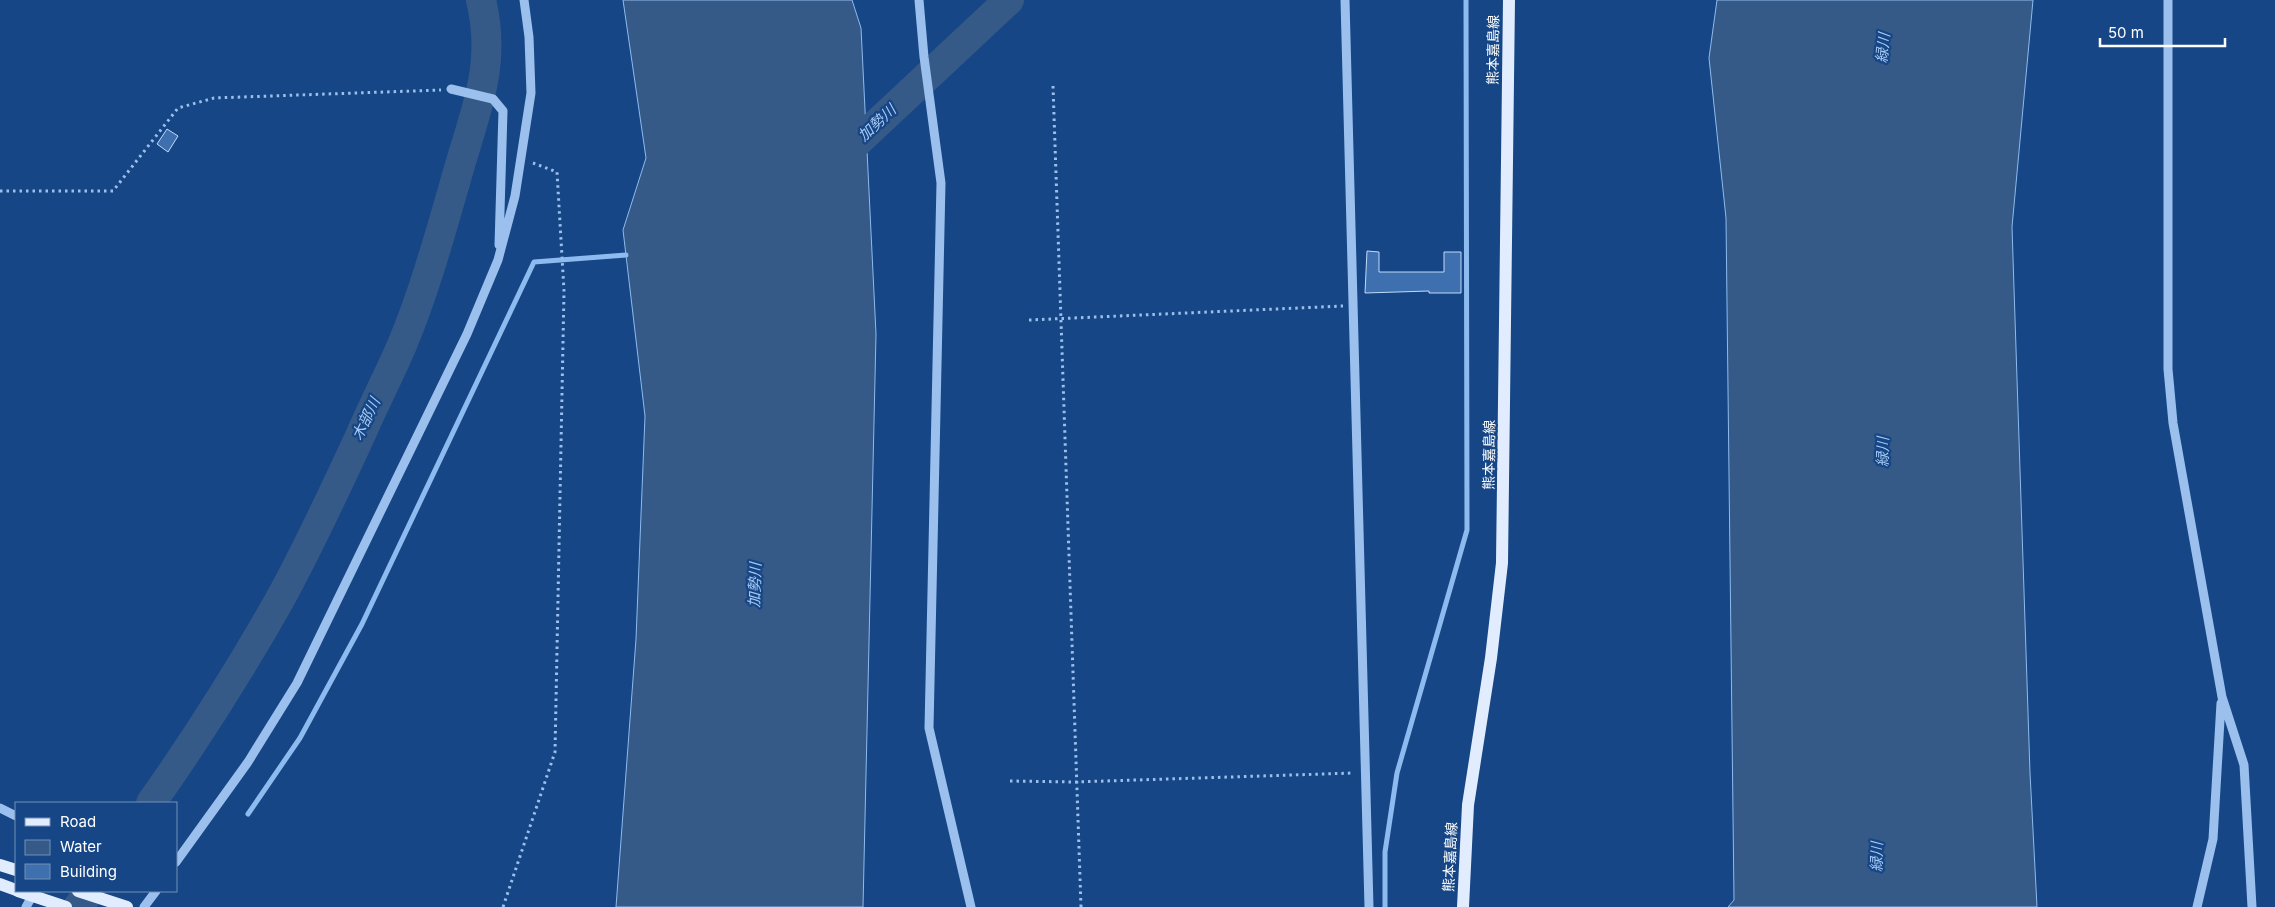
<svg xmlns="http://www.w3.org/2000/svg" width="2275" height="907" viewBox="0 0 2275 907" font-family="Inter,'Noto Sans JP',sans-serif">
	<rect width="100%" height="100%" fill="#164685"/>
	<!-- water -->
	<path fill="#365a88" stroke="#8dbbf0" d="M 623,0 L 852,0 L 861,28 L 876,334 L 863,907 L 616,907 L 636,639 L 645,416 L 623,230 L 646,158 Z
		M 1717,0 L 2033,0 L 2012,227 L 2030,773 L 2037,907 L 1728,907 L 1734,900 L 1726,218 L 1709,58 Z"/>
	<g fill="none" stroke-linecap="round" stroke-linejoin="round">
		<!-- stream -->
		<path stroke="#8dbbf0" stroke-width="5" d="M 248,814 L 300,738 L 362,624 L 534,262 L 626,255
			M 1385,907 L 1385,852 L 1397,773 L 1467,530 L 1466,0"/>
		<!-- river -->
		<path stroke="#365a88" stroke-width="30" d="M 837,161 L 1009,0
			M 151,803 C 197,738 240,670 279,601 C 309,547 335,490 361,434 C 374,404 389,375 402,345 C 425,290 441,231 458,172 C 475,111 497,66 481,0
			M 78,907 L 90,891"/>
	</g>
	<!-- building -->
	<path fill="#3e70af" stroke="#c0dafa" d="M 167,129 L 178,136 L 168,152 L 157,144 Z
		M 1367,251 L 1379,252 L 1379,272 L 1444,272 L 1444,252 L 1461,252 L 1461,293 L 1429,293 L 1429,291 L 1365,293 Z"/>
	<g fill="none" stroke-linecap="round" stroke-linejoin="round">
		<!-- path -->
		<path stroke="#9bc0ed" stroke-width="3" stroke-dasharray="2.5 4" stroke-linecap="butt" d="M 1053,86 L 1081,907
			M 0,191 L 113,191 L 178,108 L 214,98 L 441,90
			M 1029,320 L 1343,306
			M 1010,781 L 1075,782 L 1354,773
			M 503,907 L 555,752 L 564,291 L 557,172 L 533,163"/>
		<!-- minor -->
		<path stroke="#9bc0ed" stroke-width="9" d="M 919,0 L 924,57 L 941,183 L 929,728 L 971,907
			M 1345,0 L 1369,907
			M 2168,0 L 2168,369 L 2173,423 L 2222,697 L 2244,765 L 2252,907
			M 451,89 L 493,99 L 503,111 L 499,245
			M 0,808 L 16,816
			M 176,862 L 248,762 L 297,683 L 467,334 L 498,260 L 515,196 L 531,93 L 529,37 L 524,0
			M 26,907 L 35,891
			M 144,907 L 156,891
			M 2197,907 L 2213,839 L 2221,703"/>
		<!-- major -->
		<path stroke="#e1edff" stroke-width="12" d="M 0,865 L 16,870
			M 0,884 L 16,890
			M 78,891 L 127,907
			M 1463,907 L 1468,805 L 1491,658 L 1502,563 L 1509,0"/>
		<!-- major-bridge -->
		<path stroke="#e1edff" stroke-width="12" d="M 18,891 L 66,907"/>
	</g>
	<g text-anchor="middle" stroke-width="4.5" stroke-linejoin="round" paint-order="stroke">
		<!-- street labels -->
		<g font-size="14" fill="#fff" stroke="#164685">
			<text transform="translate(1493 50) rotate(-89)" y="5">熊本嘉島線</text>
			<text transform="translate(1489 455) rotate(-89)" y="5">熊本嘉島線</text>
			<text transform="translate(1450 857) rotate(-87)" y="5">熊本嘉島線</text>
		</g>
		<!-- water labels -->
		<g font-size="15" font-style="italic" fill="#a6caf5" stroke="#164685">
			<text transform="translate(1883 48) rotate(-84)" y="5">緑川</text>
			<text transform="translate(877 123) rotate(-43)" y="5">加勢川</text>
			<text transform="translate(366 419) rotate(-64)" y="5">木部川</text>
			<text transform="translate(1883 452) rotate(-89)" y="5">緑川</text>
			<text transform="translate(755 585) rotate(-88)" y="5">加勢川</text>
			<text transform="translate(1877 857) rotate(-89)" y="5">緑川</text>
		</g>
	</g>
	<!-- legend -->
	<rect x="15" y="802" width="162" height="90" fill="#164685" stroke="#7390b6"/>
	<rect x="25" y="818" width="25" height="8" fill="#e1edff" stroke="#7390b6"/>
	<text x="60" y="827" font-size="15" fill="#ffffff">Road</text>
	<rect x="25" y="840" width="25" height="15" fill="#365a88" stroke="#7390b6"/>
	<text x="60" y="852" font-size="15" fill="#ffffff">Water</text>
	<rect x="25" y="864" width="25" height="15" fill="#3e70af" stroke="#7390b6"/>
	<text x="60" y="877" font-size="15" fill="#ffffff">Building</text>
	<!-- scale -->
	<path d="M2100 38v8h125v-8" fill="none" stroke="#ffffff" stroke-width="2.5"/>
	<text x="2108" y="38" font-size="15" fill="#ffffff" stroke="#164685" stroke-width="4" paint-order="stroke">50 m</text>
</svg>
